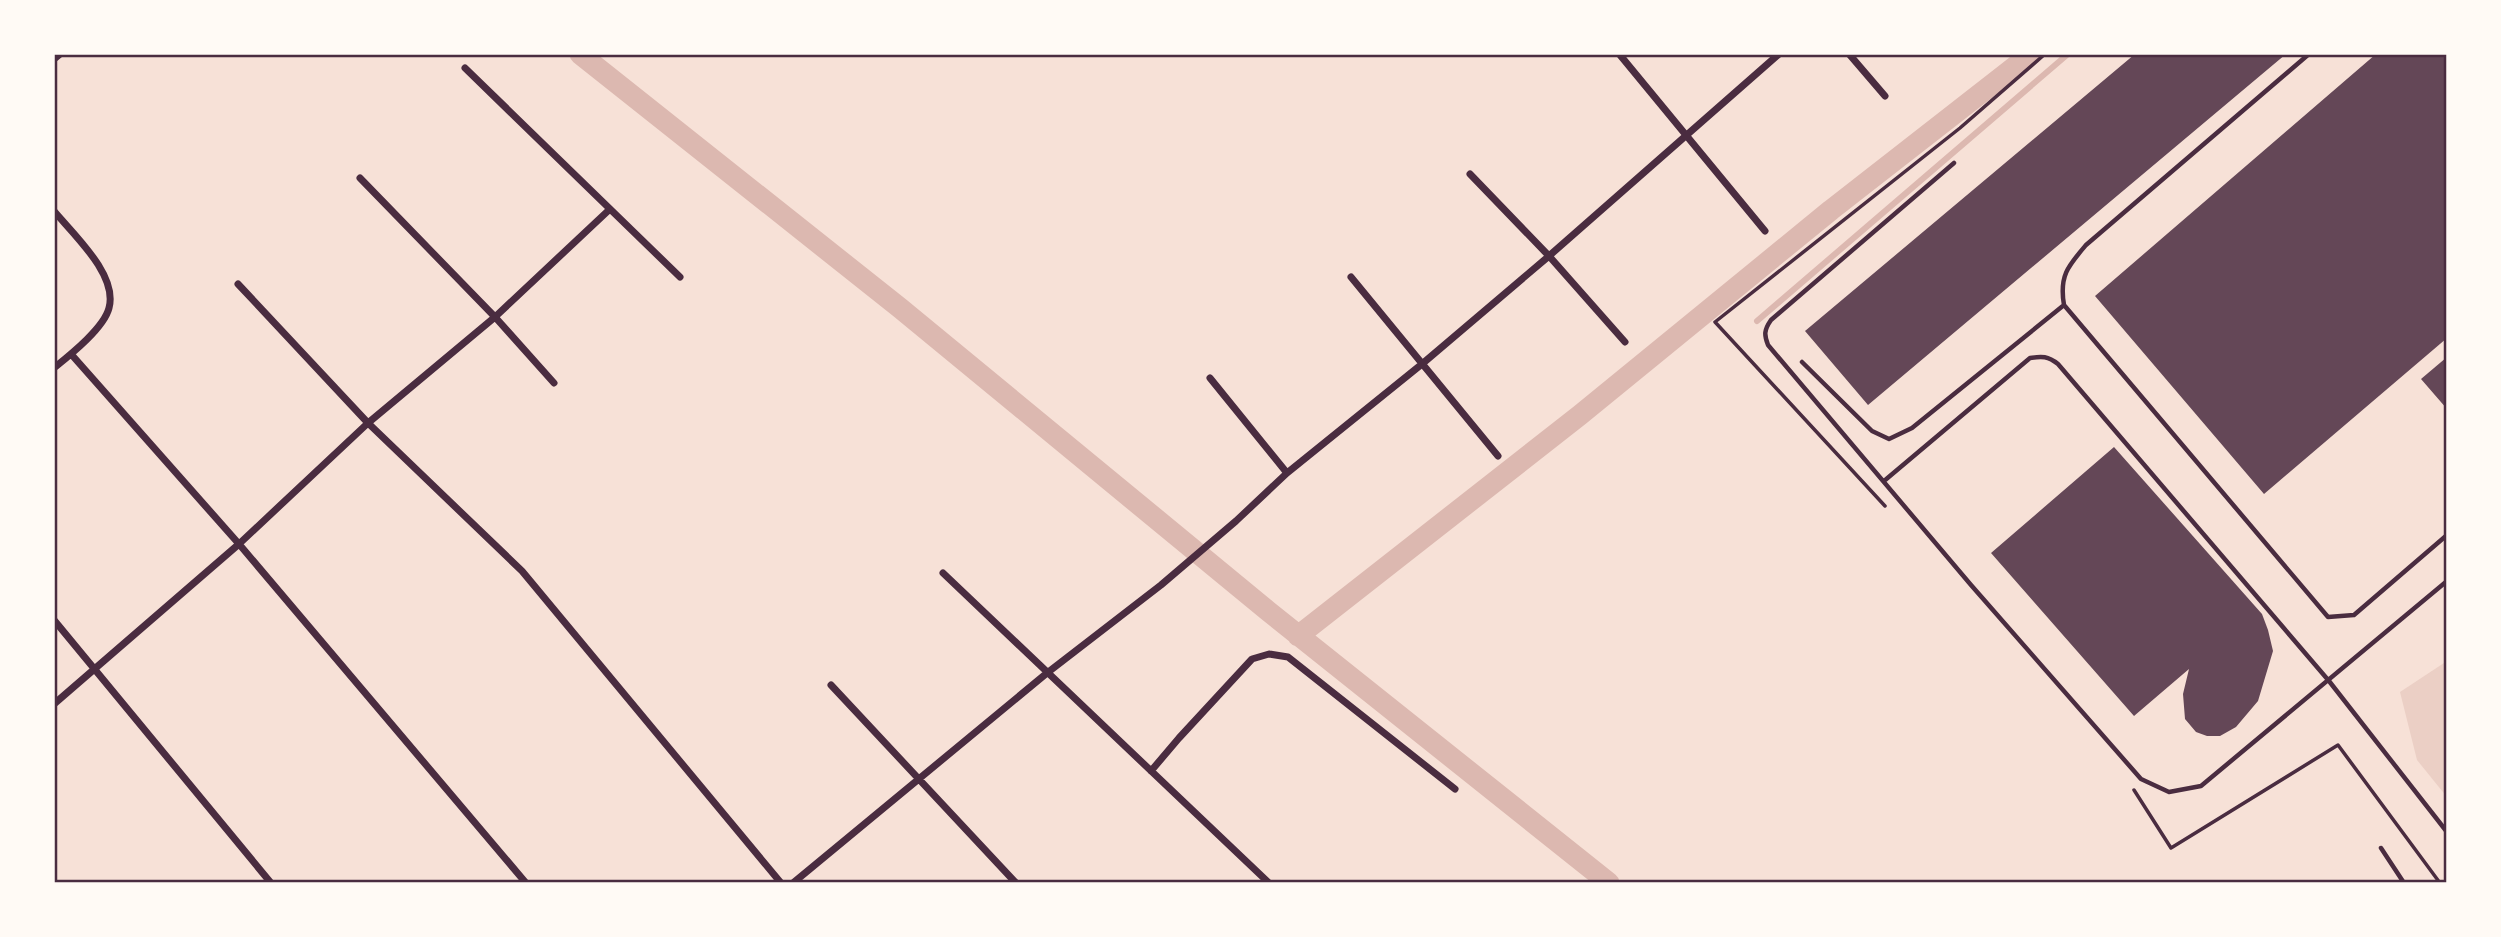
<svg xmlns="http://www.w3.org/2000/svg" width="2501" height="937" viewBox="0 0 2501 937" font-family="'Noto Serif',serif">
	<rect width="100%" height="100%" fill="#f7e1d7"/>
	<!-- green -->
	<path fill="#ebcfc5" d="M 2447,661 L 2447,797 L 2417,760 L 2400,692 Z"/>
	<g fill="none" stroke-linecap="round" stroke-linejoin="round">
		<!-- stream -->
		<path stroke="#dcb8b0" stroke-width="6" d="M 1757,321 L 2068,54"/>
		<!-- canal -->
		<path stroke="#dcb8b0" stroke-width="21" d="M 580,54 L 900,308 L 1268,611 L 1609,883
			M 1298,636 L 1580,415 L 1831,210 L 2031,54"/>
	</g>
	<!-- building -->
	<path fill="#644757" d="M 2135,54 L 2286,54 L 1868,405 L 1805,331 Z
		M 2376,54 L 2447,54 L 2447,338 L 2264,494 L 2095,296 Z
		M 2447,357 L 2447,409 L 2421,379 Z
		M 2114,447 L 2262,614 L 2268,630 L 2273,651 L 2258,701 L 2236,727 L 2220,736 L 2207,736 L 2196,732 L 2185,719 L 2183,694 L 2189,669 L 2134,716 L 1991,553 Z"/>
	<g fill="none" stroke-linecap="round" stroke-linejoin="round">
		<!-- path -->
		<path stroke="#4a2c40" stroke-width="3.5" d="M 1885,506 L 1715,322 L 1960,128 L 2045,54
			M 2134,790 L 2171,848 L 2338,745 L 2440,883"/>
		<!-- service -->
		<path stroke="#4a2c40" stroke-width="4.5" d="M 2309,54 L 2086,245 C 2068,266 2059,276 2064,305 L 2328,617 L 2354,615 L 2447,535
			M 1954,163 L 1771,320 C 1764,330 1764,335 1768,345 L 1971,585 L 2141,779 L 2169,792 L 2201,786 L 2447,581
			M 1802,362 L 1872,431 L 1889,439 L 1912,428 L 2064,305
			M 1884,481 L 2030,358 C 2042,356 2048,356 2058,364 L 2329,681 L 2447,832
			M 2381,848 L 2404,883"/>
		<!-- minor -->
		<path stroke="#4a2c40" stroke-width="7" d="M 1849,54 L 1885,96
			M 1620,55 L 1765,231
			M 54,59 L 60,54
			M 465,68 L 680,277
			M 1470,174 L 1549,256 L 1625,342
			M 360,178 L 495,317 L 554,383
			M 54,211 C 74,235 118,275 109,308 C 104,328 70,355 54,368
			M 1351,277 L 1498,456
			M 238,284 L 368,423 L 522,571 L 781,883
			M 71,354 L 239,544 L 526,883
			M 1210,378 L 1287,473
			M 943,573 L 1269,883
			M 54,620 L 271,883
			M 831,685 L 1016,883
			M 54,704 L 239,544 L 368,423 L 495,317 L 610,209
			M 1151,771 L 1179,738 L 1252,659 L 1269,654 L 1288,657 L 1455,789
			M 793,883 L 1047,673 L 1161,585 L 1236,521 L 1287,473 L 1422,364 L 1549,256 L 1779,54"/>
	</g>
	<!-- border -->
	<rect width="2501" height="937" fill="none" stroke="#fffaf5" stroke-width="112"/>
	<rect x="56" y="56" width="2389" height="825" fill="none" stroke="#4a2c40" stroke-width="2.5"/>
</svg>
